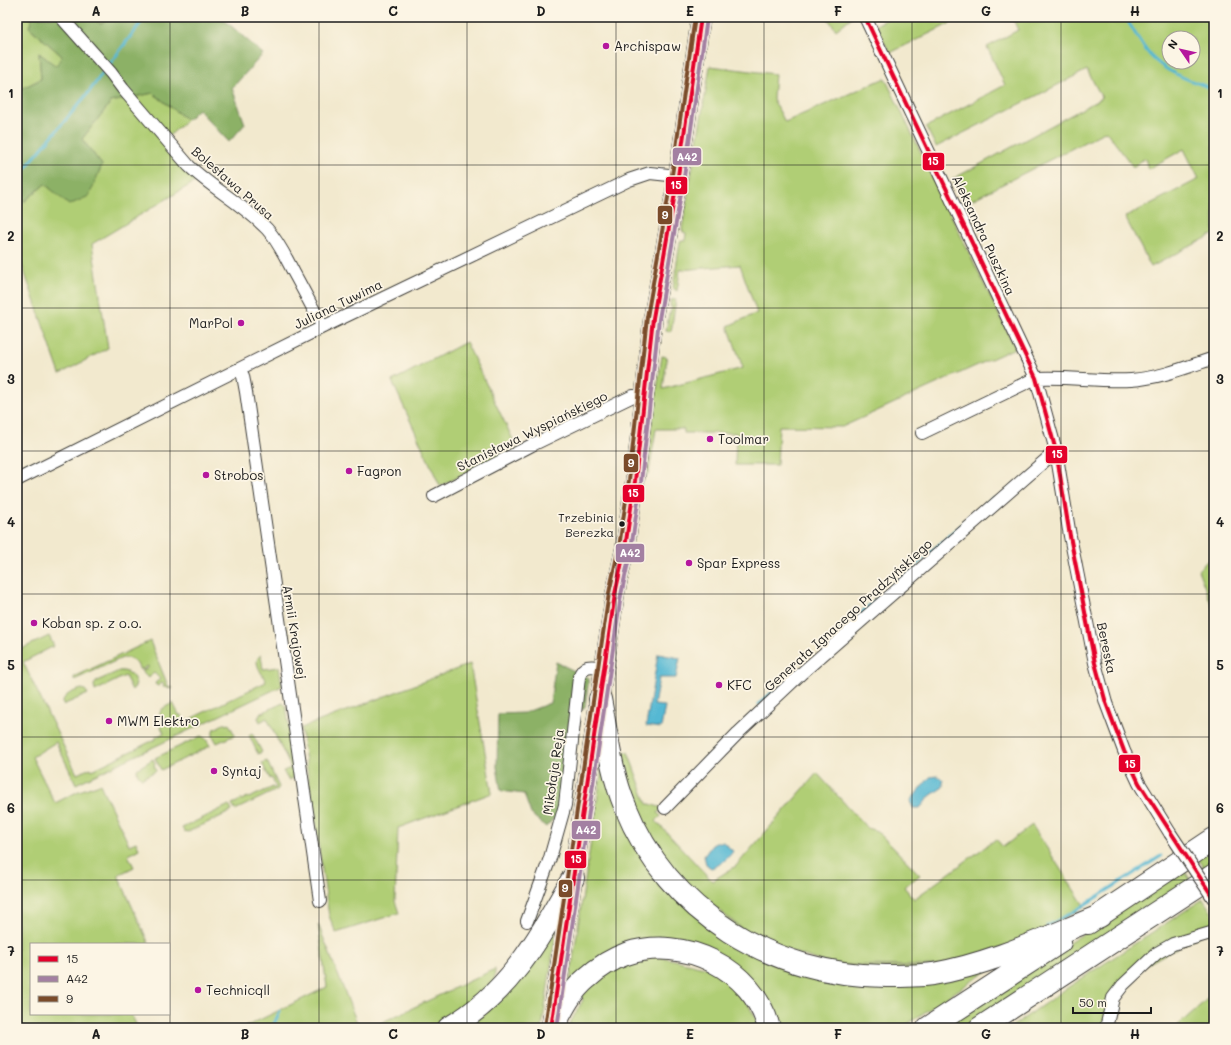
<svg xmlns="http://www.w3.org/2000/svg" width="1231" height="1045" viewBox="0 0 1231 1045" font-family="Mali,sans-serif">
	<rect width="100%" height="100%" fill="#fcf5e5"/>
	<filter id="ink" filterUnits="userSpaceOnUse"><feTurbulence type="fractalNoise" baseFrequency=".025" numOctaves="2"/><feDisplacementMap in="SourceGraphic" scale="8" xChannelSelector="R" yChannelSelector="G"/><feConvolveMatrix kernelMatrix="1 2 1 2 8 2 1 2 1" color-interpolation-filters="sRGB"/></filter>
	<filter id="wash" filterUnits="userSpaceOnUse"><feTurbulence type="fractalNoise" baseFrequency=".012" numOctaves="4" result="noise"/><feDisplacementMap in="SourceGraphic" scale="16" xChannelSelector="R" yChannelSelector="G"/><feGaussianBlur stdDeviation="0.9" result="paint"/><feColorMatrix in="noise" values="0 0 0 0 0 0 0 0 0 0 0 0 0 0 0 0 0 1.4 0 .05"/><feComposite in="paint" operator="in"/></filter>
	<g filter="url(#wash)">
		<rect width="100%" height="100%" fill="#f2e9ce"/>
		<!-- green -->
		<path fill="#b0ce75" stroke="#667548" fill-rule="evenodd" d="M 17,17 L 29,17 L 32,19 L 29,27 L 62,56 L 56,66 L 39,53 L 41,79 L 17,91 Z
			M 94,17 L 112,17 L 100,24 Z
			M 827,17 L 852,17 L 836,30 Z
			M 891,17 L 963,17 L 890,53 L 876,25 Z
			M 1012,17 L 1214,17 L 1214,234 L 1151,267 L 1125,217 L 1199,179 L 1184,149 L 1148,169 L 1145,158 L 1133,167 L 1106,131 L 964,204 L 953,179 L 1102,98 L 1087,70 L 936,147 L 926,127 L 1005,85 L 987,47 L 1018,30 ZM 1169,38 L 1193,38 L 1193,62 L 1169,62 Z
			M 710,66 L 775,74 L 773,99 L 785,122 L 885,78 L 1015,348 L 842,427 L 779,426 L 777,465 L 735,465 L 736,433 L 684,433 L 684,429 L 656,429 L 649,472 L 647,475 L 644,475 L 662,356 L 667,357 L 663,389 L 743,368 L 728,326 L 757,313 L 740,265 L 680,270 L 677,291 L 673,288 L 680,242 L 681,240 L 685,241 L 686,233 L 683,232 L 682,229 Z
			M 153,93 L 187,120 L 169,136 L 134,97 Z
			M 127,98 L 198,180 L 92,244 L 108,348 L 60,374 L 17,251 L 17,193 L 24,202 L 45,184 L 69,205 L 102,165 L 82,139 L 111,102 Z
			M 676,299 L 671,332 L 666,331 L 669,314 L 670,314 L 672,307 L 670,306 L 671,300 Z
			M 466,342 L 517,448 L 440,486 L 392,381 Z
			M 1214,554 L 1214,611 L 1198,570 Z
			M 49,636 L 54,646 L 23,662 L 77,774 L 91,768 L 92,770 L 156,739 L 156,737 L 164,733 L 159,723 L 162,722 C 156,709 164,708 173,703 L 179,715 L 181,715 L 184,722 L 266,682 C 263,674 251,661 261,655 L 263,669 L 279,667 L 282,686 L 76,784 L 56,742 L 32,757 L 55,803 L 79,791 L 100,784 L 129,845 L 136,842 L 139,849 L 128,855 L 134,867 L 118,875 L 149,944 L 31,944 L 31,1014 L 131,1014 L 138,1028 L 17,1028 L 17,651 Z
			M 150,641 L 168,686 L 173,688 L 163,687 L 164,684 L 161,683 L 159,686 L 156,685 L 155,683 L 160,679 L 154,673 L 148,678 L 141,671 L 148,668 L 148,666 L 140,670 C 136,661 133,657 122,658 L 74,680 L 74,677 Z
			M 470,664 L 492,793 L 398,828 L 395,901 L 399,913 L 336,933 L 329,916 L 301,728 Z
			M 119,671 C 128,670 134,675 136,684 L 134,688 L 132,690 L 125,676 L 95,691 L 94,685 L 97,681 Z
			M 82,689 L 85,690 L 88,694 L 63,705 C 61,695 74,691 82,689 Z
			M 283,703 L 286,706 L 296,772 L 293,778 L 290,780 L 287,778 L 283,771 L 291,768 L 267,718 L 260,722 L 258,718 L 261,713 Z
			M 225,723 L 226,725 L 229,724 L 235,735 L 217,743 L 213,736 L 213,730 Z
			M 252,733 L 262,752 L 258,754 L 249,735 Z
			M 201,736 L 206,739 L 210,746 L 161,770 L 155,758 Z
			M 628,752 L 647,804 L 650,804 L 662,808 L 658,813 L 661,816 L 656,821 L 712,881 L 736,866 L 817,773 L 867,828 L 877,831 L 920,875 L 904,887 L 914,899 L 996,839 L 1003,847 L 1032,825 L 1085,907 L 1022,941 L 932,968 L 833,965 L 758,941 L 686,890 L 641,826 L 619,753 Z
			M 604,755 L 642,850 L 787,964 L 993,967 L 901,1028 L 778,1028 L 683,943 L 569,986 Z
			M 153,759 L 155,764 L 154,765 L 156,771 L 142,778 C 138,776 137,773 137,769 Z
			M 267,761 L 279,787 L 277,790 L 235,810 L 232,804 L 248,797 L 249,798 L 273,787 L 274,789 L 276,788 L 272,778 L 270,779 L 262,763 Z
			M 229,805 L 232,811 L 188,832 L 184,831 L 182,828 Z
			M 1214,847 L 1214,866 L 1206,872 L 1197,858 Z
			M 1183,868 L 1191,881 L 968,1028 L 940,1028 Z
			M 1203,899 L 1214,916 L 1214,928 L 1132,972 L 1103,1028 L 1010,1028 L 1067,988 Z
			M 558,917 L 542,1028 L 461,1028 Z
			M 318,924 L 359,1028 L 243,1028 L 327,987 Z
			M 653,955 L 708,968 L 743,995 L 761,1028 L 569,1028 L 570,1023 L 583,1000 L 581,995 L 611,969 Z
			M 495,969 L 494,987 L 438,1028 L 370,1028 Z
			M 1214,993 L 1214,1028 L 1175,1028 Z"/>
		<!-- forest -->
		<path fill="#8cb166" stroke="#546641" d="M 29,17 L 94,17 L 100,24 L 112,17 L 221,17 L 263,54 L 232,88 L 245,124 L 229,142 L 198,109 L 187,120 L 153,93 L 111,102 L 82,139 L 102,165 L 89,196 L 69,205 L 45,184 L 24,202 L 17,193 L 17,91 L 41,79 L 39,53 L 56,66 L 62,56 L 29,27 L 32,19 Z
			M 556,662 L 589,678 L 585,707 L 570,718 L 560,812 L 546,827 L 531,814 L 524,794 L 501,791 L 497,767 L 498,714 L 524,713 L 550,703 Z"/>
		<!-- water -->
		<path fill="#55b8d3" stroke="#386a78" d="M 658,654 L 680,658 L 676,678 L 659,678 L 654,705 L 665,706 L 661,728 L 646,726 Z
			M 938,776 L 943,780 L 943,787 L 930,796 L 920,808 L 913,808 L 910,801 L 930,777 Z
			M 718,842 L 723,842 L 733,851 C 729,858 719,866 711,868 L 706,864 L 704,856 L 712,845 Z"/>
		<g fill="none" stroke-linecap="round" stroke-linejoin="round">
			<!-- stream -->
			<path stroke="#55b8d3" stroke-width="3" d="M 1125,17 C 1133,29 1140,43 1149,54 C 1165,73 1191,81 1214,89
				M 109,65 L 145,17
				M 17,178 L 89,92 L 104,71
				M 829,641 L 993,498
				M 759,704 L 777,688
				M 1047,926 L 1078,909 L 1161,856
				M 272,1028 L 280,1011"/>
		</g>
	</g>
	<g filter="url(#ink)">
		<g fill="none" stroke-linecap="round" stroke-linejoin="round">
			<!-- minor casing -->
			<g stroke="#3c3b37" stroke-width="14">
				<path id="minor" d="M 61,17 L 111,73 L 123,89 L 189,166 C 213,189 244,205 267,229 C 279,242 286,258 294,273 C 304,291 313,309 323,327
					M 865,17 L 1036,378 L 1056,451 L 1070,536 L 1084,607 L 1095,663 L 1106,703 L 1124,751 L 1139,783 L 1170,833
					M 239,369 L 243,376 L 246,392 L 320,901
					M 922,433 L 1036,378 C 1068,376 1099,382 1131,380 C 1160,378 1187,367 1214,358
					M 17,480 L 323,327 L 629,180 L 650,173 L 678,176
					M 434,496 L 532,445 L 633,396 L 645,397
					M 665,808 L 738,733 L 804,671 L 1056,451
					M 527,921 L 550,858 L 565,805 L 579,677 C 584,663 592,666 605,668
					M 1106,1028 L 1113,998 L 1123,985 L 1157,953 L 1173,944 L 1214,932"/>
			</g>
			<!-- primary casing -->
			<g stroke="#3c3b37" stroke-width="20">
				<path id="primary" d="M 551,1026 L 615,594 L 625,548 L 635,481 L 653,318 L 678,176 L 701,17"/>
			</g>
			<!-- motorway casing -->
			<g stroke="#3c3b37" stroke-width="24">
				<path id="motorway" d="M 600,699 C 607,735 611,772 625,806 C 668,913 773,976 886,976 C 901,976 917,976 933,974 C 991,964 1045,938 1100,916
					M 1088,923 L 1214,839
					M 449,1028 C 511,992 539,938 573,878
					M 553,1028 C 562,1010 571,991 587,978 C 598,968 612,959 626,954 C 684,935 753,968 769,1028
					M 928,1028 L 1060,942
					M 980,1028 L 1214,875"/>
			</g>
			<!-- minor -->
			<use href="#minor" stroke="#fff" stroke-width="12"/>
			<!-- primary -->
			<use href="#primary" stroke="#fff" stroke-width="19"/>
			<!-- motorway -->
			<use href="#motorway" stroke="#fff" stroke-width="22"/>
			<!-- minor-bridge casing -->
			<g stroke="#3c3b37" stroke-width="14" stroke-linecap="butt">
				<path id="minor-bridge" d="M 1170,833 L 1214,899"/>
			</g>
			<!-- minor-bridge -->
			<use href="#minor-bridge" stroke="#fff" stroke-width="12"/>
			<!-- bus-1 casing -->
			<g stroke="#fcf5e5" stroke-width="7">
				<path id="bus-1" d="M 865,17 L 1036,378 L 1056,451 L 1070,536 L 1095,663 L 1106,703 L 1124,751 L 1139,783 L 1214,899
					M 551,1028 L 615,594 L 625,548 L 635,481 L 653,318 L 678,176 L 701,17"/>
			</g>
			<!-- bus-2 casing -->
			<g stroke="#fcf5e5" stroke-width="7">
				<path id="bus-2" d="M 557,1028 L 621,595 L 631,549 L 641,482 L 659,319 L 684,177 L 707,18"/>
			</g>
			<!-- bus-3 casing -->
			<g stroke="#fcf5e5" stroke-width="7">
				<path id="bus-3" d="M 545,1027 L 609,593 L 619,547 L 629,480 L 647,317 L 672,175 L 695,17"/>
			</g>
			<!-- bus-1 -->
			<use href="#bus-1" stroke="#e4002b" stroke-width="4"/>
			<!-- bus-2 -->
			<use href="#bus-2" stroke="#a380a2" stroke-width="4"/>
			<!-- bus-3 -->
			<use href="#bus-3" stroke="#7a4b2a" stroke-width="4"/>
		</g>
	</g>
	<!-- grid -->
	<path fill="none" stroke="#1c1c1c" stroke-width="1" stroke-opacity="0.55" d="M 170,17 L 170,1028M 319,17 L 319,1028M 467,17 L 467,1028M 616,17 L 616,1028M 764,17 L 764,1028M 912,17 L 912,1028M 1061,17 L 1061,1028M 17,165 L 1214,165M 17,308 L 1214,308M 17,451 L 1214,451M 17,594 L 1214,594M 17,737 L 1214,737M 17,880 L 1214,880"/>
	<!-- markers -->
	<g fill="#b5179e" stroke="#fcf5e5" stroke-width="1.5">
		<circle cx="606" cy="46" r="4"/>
		<circle cx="241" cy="323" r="4"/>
		<circle cx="710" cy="439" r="4"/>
		<circle cx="349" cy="471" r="4"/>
		<circle cx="206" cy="475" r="4"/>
		<circle cx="689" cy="563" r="4"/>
		<circle cx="34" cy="623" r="4"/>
		<circle cx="719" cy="685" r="4"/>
		<circle cx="109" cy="721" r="4"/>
		<circle cx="214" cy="771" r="4"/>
		<circle cx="198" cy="990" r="4"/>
	</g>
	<circle fill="#1c1c1c" stroke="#fcf5e5" stroke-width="1.5" cx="622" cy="524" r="3.5"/>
	<g text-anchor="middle" stroke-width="3.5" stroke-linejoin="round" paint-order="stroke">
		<!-- bus labels -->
		<g font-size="12" fill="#1c1c1c" stroke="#fcf5e5" text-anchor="end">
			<text x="614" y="522">Trzebinia<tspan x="614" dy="15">Berezka</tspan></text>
		</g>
		<!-- poi labels -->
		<g font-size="13" fill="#1c1c1c" stroke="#fcf5e5" text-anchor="start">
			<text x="614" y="51">Archispaw</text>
			<text x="233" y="328" text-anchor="end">MarPol</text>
			<text x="718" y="444">Toolmar</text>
			<text x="357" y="476">Fagron</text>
			<text x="214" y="480">Strobos</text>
			<text x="697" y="568">Spar Express</text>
			<text x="42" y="628">Koban sp. z o.o.</text>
			<text x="727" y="690">KFC</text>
			<text x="117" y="726">MWM Elektro</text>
			<text x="222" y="776">Syntaj</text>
			<text x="206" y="995">Technicqll</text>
		</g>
		<!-- street labels -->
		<g font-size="13" fill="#1c1c1c" stroke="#fcf5e5">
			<text transform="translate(233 183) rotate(41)" y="5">Bolesława Prusa</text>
			<text transform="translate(984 235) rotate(65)" y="5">Aleksandra Puszkina</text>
			<text transform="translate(338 304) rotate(-26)" y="5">Juliana Tuwima</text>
			<text transform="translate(532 431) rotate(-26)" y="5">Stanisława Wyspiańskiego</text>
			<text transform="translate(848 615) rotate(-42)" y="5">Generała Ignacego Prądzyńskiego</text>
			<text transform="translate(295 632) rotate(81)" y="5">Armii Krajowej</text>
			<text transform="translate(1107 648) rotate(78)" y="5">Bereska</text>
			<text transform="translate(553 772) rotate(-82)" y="5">Mikołaja Reja</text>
		</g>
	</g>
	<g stroke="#fcf5e5" stroke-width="1.5">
		<rect x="672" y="147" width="30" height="19" rx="4" fill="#a380a2"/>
		<rect x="922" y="152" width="23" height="19" rx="4" fill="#e4002b"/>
		<rect x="665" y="176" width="23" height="19" rx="4" fill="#e4002b"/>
		<rect x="657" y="205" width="16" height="20" rx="4" fill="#7a4b2a"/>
		<rect x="1045" y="445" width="23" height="19" rx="4" fill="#e4002b"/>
		<rect x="623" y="453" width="16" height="20" rx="4" fill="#7a4b2a"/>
		<rect x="622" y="484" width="23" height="19" rx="4" fill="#e4002b"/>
		<rect x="615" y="543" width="30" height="20" rx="4" fill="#a380a2"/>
		<rect x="1118" y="754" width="23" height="19" rx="4" fill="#e4002b"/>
		<rect x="571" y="820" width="30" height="20" rx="4" fill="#a380a2"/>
		<rect x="564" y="850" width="23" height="19" rx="4" fill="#e4002b"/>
		<rect x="558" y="879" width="15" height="19" rx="4" fill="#7a4b2a"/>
	</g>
	<g font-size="11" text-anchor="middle" font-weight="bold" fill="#fff">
		<text x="687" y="161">A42</text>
		<text x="933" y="165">15</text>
		<text x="676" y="189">15</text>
		<text x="665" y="219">9</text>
		<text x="1057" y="458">15</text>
		<text x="631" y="467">9</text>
		<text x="633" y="497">15</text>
		<text x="630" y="557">A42</text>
		<text x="1130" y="768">15</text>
		<text x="586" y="834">A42</text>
		<text x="576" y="863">15</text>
		<text x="565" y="892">9</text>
	</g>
	<!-- margin -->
	<rect width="1231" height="1045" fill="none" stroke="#fcf5e5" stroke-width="44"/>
	<!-- legend -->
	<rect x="30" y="943" width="140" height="72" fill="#fcf5e5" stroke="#a29e95"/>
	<rect x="38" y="956" width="20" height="6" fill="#e4002b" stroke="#a29e95"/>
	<text x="66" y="963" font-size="12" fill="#1c1c1c">15</text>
	<rect x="38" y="976" width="20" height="6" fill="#a380a2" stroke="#a29e95"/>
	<text x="66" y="983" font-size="12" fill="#1c1c1c">A42</text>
	<rect x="38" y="996" width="20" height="6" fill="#7a4b2a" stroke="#a29e95"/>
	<text x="66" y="1003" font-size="12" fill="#1c1c1c">9</text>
	<!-- north arrow -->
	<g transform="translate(1181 50) rotate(304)"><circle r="19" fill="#fcf5e5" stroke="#a29e95"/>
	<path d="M0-3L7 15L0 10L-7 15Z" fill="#b5179e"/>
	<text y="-6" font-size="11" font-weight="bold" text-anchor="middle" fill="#1c1c1c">N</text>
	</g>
	<!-- scale -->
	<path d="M1073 1007v6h78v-6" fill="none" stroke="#1c1c1c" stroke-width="2"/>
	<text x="1079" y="1007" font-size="12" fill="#1c1c1c" stroke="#fcf5e5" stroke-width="3" paint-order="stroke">50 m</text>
	<rect x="22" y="22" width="1187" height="1001" fill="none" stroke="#1c1c1c" stroke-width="1.5"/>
	<g font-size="13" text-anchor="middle" font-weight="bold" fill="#1c1c1c">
		<text x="96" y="16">A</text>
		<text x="245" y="16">B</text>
		<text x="393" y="16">C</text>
		<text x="541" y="16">D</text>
		<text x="690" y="16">E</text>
		<text x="838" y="16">F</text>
		<text x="986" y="16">G</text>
		<text x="1135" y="16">H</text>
		<text x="11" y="98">1</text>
		<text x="1220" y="98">1</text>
		<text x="11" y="241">2</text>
		<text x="1220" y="241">2</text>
		<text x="11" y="384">3</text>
		<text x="1220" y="384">3</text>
		<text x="11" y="527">4</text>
		<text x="1220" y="527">4</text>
		<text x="11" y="670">5</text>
		<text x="1220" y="670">5</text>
		<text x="11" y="813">6</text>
		<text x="1220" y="813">6</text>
		<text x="11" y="956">7</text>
		<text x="1220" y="956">7</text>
		<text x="96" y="1039">A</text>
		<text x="245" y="1039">B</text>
		<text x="393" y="1039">C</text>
		<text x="541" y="1039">D</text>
		<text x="690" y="1039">E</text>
		<text x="838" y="1039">F</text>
		<text x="986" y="1039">G</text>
		<text x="1135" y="1039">H</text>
	</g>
</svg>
